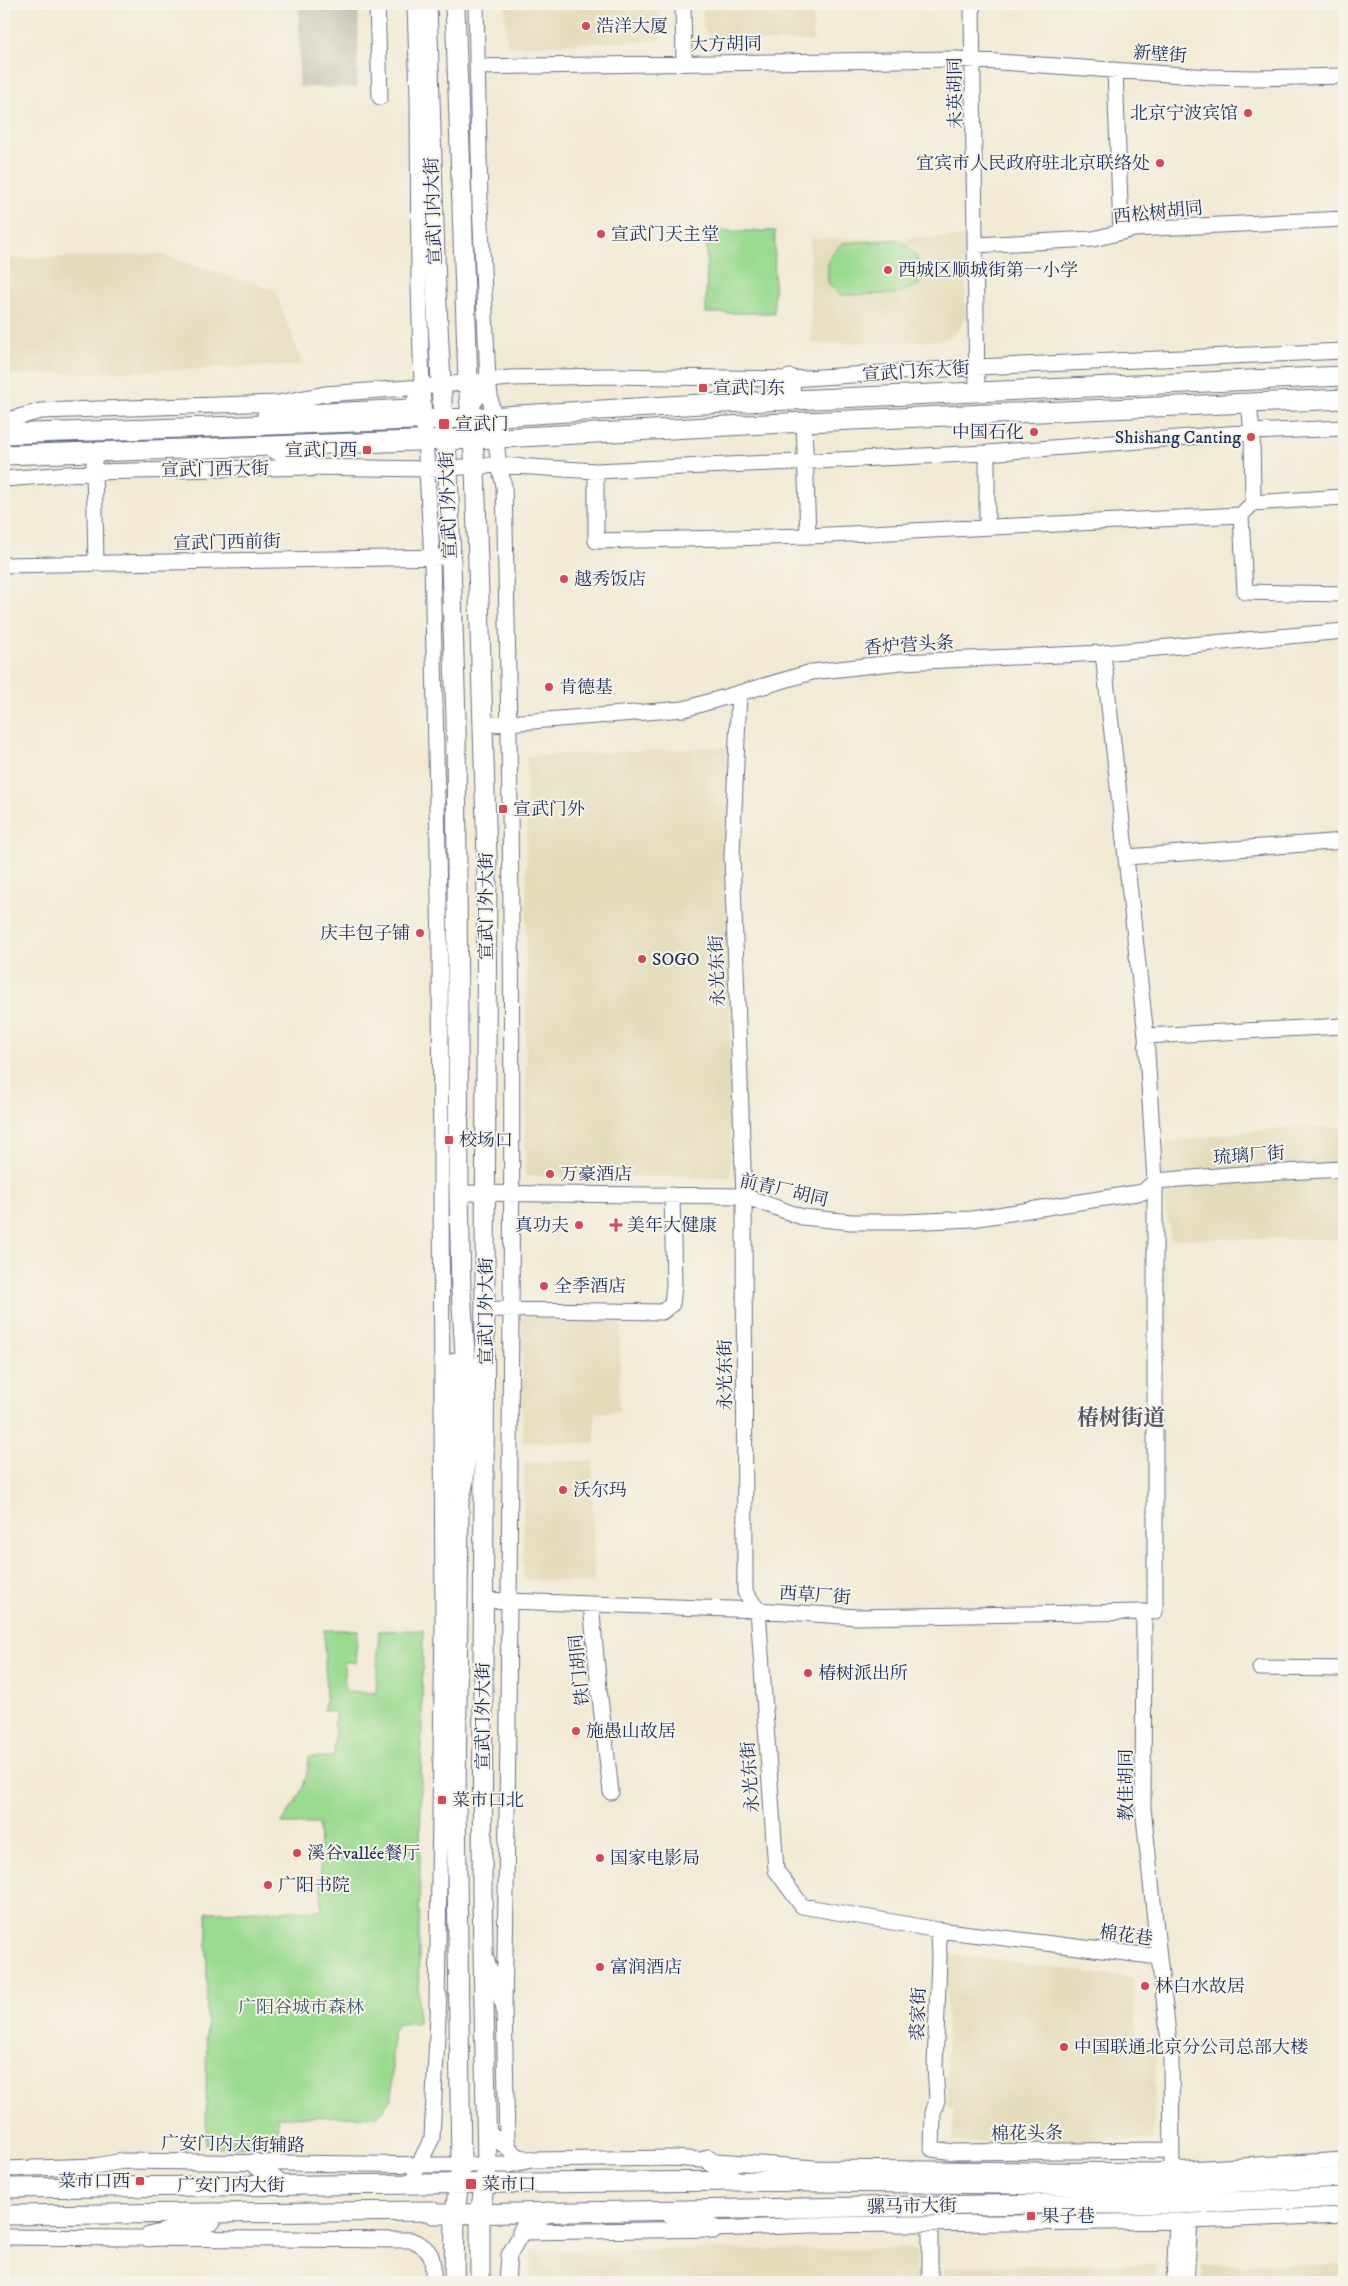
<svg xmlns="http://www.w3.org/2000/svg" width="1348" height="2286" viewBox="0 0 1348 2286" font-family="'IM FELL DW Pica','Noto Serif SC',serif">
	<rect width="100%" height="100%" fill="#f7f3e8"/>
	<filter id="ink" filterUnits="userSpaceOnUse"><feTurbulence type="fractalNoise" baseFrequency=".02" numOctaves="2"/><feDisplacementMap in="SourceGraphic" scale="10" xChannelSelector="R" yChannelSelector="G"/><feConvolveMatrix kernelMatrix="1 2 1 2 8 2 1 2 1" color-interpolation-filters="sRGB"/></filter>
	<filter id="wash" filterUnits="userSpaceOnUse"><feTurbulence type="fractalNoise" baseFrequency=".0096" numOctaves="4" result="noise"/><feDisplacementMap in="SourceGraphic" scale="20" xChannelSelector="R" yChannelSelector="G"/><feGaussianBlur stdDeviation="1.12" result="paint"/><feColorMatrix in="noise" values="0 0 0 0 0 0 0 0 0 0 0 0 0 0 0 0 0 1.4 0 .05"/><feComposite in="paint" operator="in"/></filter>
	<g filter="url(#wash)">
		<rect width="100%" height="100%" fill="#f2ead5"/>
		<!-- built -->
		<path fill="#e4dbba" d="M 505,4 L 660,4 L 661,41 L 507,46 Z
			M 703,4 L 814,4 L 813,41 L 724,41 L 714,39 L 706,33 L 703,26 Z
			M 966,237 L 965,316 L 960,329 L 950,338 L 937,341 L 811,344 L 810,239 Z
			M 159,254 L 275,290 L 303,365 L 4,376 L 4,259 Z
			M 730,747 L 730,1177 L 525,1176 L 527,756 Z
			M 1344,1127 L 1344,1239 L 1171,1239 L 1160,1169 L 1161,1143 L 1277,1128 Z
			M 521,1317 L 621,1319 L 619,1411 L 595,1413 L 595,1443 L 523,1442 Z
			M 592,1461 L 594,1582 L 523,1580 L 524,1462 Z
			M 946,1953 L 1133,1978 L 1136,2039 L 1157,2039 L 1153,2141 L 952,2142 L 953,2108 L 947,2107 Z
			M 916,2249 L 916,2282 L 530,2282 L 531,2250 Z
			M 1157,2264 L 1157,2282 L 944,2282 L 944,2267 Z
			M 1344,2264 L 1344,2282 L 1201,2282 L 1202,2265 Z"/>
		<!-- industrial -->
		<path fill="#c6c5b8" d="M 299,5 L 359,5 L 357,88 L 299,87 Z"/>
		<!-- green -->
		<path fill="#9ada8f" stroke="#5a8476" d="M 707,231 L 775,231 L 774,313 L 706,313 Z
			M 897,240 C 907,243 919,257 920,268 C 921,274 920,280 919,285 L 896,294 L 841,295 L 828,283 L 828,260 L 842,243 Z
			M 324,1630 L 358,1630 L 355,1662 L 344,1662 L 345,1691 L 376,1693 L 379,1631 L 423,1630 L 418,2023 L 399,2024 L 392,2031 L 392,2099 L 377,2116 L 278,2117 L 277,2147 L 206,2147 L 207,1912 L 322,1910 L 319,1824 L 281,1824 C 297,1801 307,1787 309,1757 L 334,1757 L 335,1712 L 324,1710 L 326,1691 Z"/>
	</g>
	<g filter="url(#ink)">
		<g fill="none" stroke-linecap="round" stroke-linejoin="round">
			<!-- minor casing -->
			<g stroke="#667088" stroke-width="17">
				<path id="minor" d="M 377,4 L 380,97
					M 415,4 L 418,97 L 419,286 L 422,387 L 432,557 L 440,949 L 443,1627 L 437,2005
					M 683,4 L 684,63
					M 972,4 L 977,392
					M 478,67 L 956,59 L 1209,77 L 1254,78 L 1344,76
					M 1115,70 L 1121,231
					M 975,245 L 1093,239 L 1134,229 L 1344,219
					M 488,380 L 499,465 L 504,486 C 511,761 513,1036 511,1311 C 509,1543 509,1775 504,2007
					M 1249,404 L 1252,432 L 1253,503
					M 411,407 L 422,387 L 510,378 L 610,376 L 790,379 L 976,367 L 1344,351
					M 470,409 L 488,380 L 480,204 L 476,4
					M 265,414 L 411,407
					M 4,421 L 41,411 L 278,403 L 325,394 L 422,387
					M 804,422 L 808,536
					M 94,463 L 96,563
					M 596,471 L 596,541 L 808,536 L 1241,515 L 1253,503 L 1344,497
					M 4,479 L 94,472 L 310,467 L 427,469 L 499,465 L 596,471 L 987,453 L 1252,432 L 1344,428
					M 1241,515 L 1245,592 L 1344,594
					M 987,526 L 987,453
					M 4,565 L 442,557
					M 1103,653 L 1146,1036 L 1344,1026
					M 739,693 L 732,855 L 744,1196 L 745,1592 L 758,1610 L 776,1870 L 802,1906 L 938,1930 L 1159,1957 L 1171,2058 L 1172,2169
					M 482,725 L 684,709 L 812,672 L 901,662 L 1103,653 L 1344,631
					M 1127,857 L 1344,841
					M 1146,1036 L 1155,1181 L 1155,1612
					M 459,1193 L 744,1196 L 802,1217 L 851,1222 L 904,1222 L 972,1219 L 1143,1192 L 1155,1181 L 1242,1174 L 1344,1169
					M 486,1309 L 662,1312 L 672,1304 L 674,1285 L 672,1195
					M 484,1600 L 758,1610 L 857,1617 L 1144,1612 L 1143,1808 L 1159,1957
					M 591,1604 L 599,1689 L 611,1792
					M 1260,1668 L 1344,1669
					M 938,1930 L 939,1958 L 935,2066 L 937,2100 L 933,2113 L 932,2149 L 954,2152 L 1172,2150
					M 486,1959 L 504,2007 L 507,2140 L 510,2149
					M 486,2131 L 518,2156 L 531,2160 L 673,2158 L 815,2168 L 1155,2171 L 1344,2160
					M 4,2169 L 95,2166 L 123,2161 L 436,2165 L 509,2165 L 531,2160
					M 415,2172 L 432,2138 L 439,1995
					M 930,2224 L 930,2282
					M 4,2237 L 411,2240 C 435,2249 433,2260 433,2282
					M 507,2282 L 509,2255 L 522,2232 L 714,2229 L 811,2225 L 1190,2221 L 1344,2215
					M 1174,2282 L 1177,2221
					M 1186,2282 L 1190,2221"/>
			</g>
			<!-- major casing -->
			<g stroke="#667088" stroke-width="21">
				<path id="major" d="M 427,4 L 436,288 L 443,419 L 448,468 L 456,719 L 459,1193 L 461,1290 L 468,1402 L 464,1481 L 459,1502
					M 455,4 L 468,382 L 475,467 L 487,857 L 482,1893 L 487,2165 L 480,2214 L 480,2282
					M 790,379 L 791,401
					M 4,434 L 470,418 L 701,404 L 1344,376
					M 273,448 L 310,467
					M 4,455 L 501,438 L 804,422 L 1344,399
					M 708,2159 L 736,2181
					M 255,2163 L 280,2185
					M 4,2188 L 736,2181 L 1164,2186 L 1344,2177
					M 671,2214 L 714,2229
					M 4,2215 L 431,2211 L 433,2214 L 455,2214 L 1033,2204 L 1179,2204 L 1344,2197
					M 522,2232 L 529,2222 L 548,2212
					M 149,2237 L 211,2221
					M 454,2282 L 455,2214 L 461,2165 L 456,1802 L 459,1502 C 450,1456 452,1409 456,1362"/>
			</g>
			<!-- minor -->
			<use href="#minor" stroke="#fff" stroke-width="15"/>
			<!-- major -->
			<use href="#major" stroke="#fff" stroke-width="19"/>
		</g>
	</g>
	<!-- markers -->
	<g fill="#d1495b" stroke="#f7f3e8" stroke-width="2">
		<circle cx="586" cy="26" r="5"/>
		<circle cx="1248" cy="113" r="5"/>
		<circle cx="1160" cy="163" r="5"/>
		<circle cx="601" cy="234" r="5"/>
		<circle cx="888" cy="270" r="5"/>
		<rect x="698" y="383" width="10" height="10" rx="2.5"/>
		<rect x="438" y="418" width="12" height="12" rx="2.5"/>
		<circle cx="1034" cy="432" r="5"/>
		<circle cx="1251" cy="437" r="5"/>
		<rect x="362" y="445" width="10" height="10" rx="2.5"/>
		<circle cx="564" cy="579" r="5"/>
		<circle cx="549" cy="687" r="5"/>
		<rect x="498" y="804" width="10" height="10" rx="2.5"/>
		<circle cx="420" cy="933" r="5"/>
		<circle cx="642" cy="959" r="5"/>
		<rect x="444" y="1135" width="10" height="10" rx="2.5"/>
		<circle cx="550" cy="1174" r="5"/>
		<circle cx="579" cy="1225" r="5"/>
		<path d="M613.5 1217.5h5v5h5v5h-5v5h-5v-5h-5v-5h5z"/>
		<circle cx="544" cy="1286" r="5"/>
		<circle cx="563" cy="1490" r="5"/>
		<circle cx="808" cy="1673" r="5"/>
		<circle cx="576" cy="1731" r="5"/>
		<rect x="437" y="1795" width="10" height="10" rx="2.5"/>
		<circle cx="297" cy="1853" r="5"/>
		<circle cx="600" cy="1858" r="5"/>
		<circle cx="268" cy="1885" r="5"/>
		<circle cx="600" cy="1967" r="5"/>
		<circle cx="1145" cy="1986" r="5"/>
		<circle cx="1064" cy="2047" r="5"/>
		<rect x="135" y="2176" width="10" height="10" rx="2.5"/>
		<rect x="465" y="2178" width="12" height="12" rx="2.5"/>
		<rect x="1026" y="2211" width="10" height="10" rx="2.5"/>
	</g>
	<g text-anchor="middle" stroke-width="4" stroke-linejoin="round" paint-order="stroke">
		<!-- poi labels -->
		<g font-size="18" fill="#1b2f5e" stroke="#f7f3e8" text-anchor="start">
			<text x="596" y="32">浩洋大厦</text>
			<text x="1238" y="119" text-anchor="end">北京宁波宾馆</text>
			<text x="1150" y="169" text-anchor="end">宜宾市人民政府驻北京联络处</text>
			<text x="611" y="240">宣武门天主堂</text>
			<text x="898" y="276">西城区顺城街第一小学</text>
			<text x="713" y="394">宣武门东</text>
			<text x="455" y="430">宣武门</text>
			<text x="1024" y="438" text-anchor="end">中国石化</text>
			<text x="1241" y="443" text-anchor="end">Shishang Canting</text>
			<text x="357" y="456" text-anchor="end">宣武门西</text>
			<text x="574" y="585">越秀饭店</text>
			<text x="559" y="693">肯德基</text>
			<text x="513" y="815">宣武门外</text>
			<text x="410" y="939" text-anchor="end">庆丰包子铺</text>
			<text x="652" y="965">SOGO</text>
			<text x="459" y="1146">校场口</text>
			<text x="560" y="1180">万豪酒店</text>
			<text x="569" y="1231" text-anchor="end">真功夫</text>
			<text x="627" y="1231">美年大健康</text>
			<text x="554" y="1292">全季酒店</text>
			<text x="573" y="1496">沃尔玛</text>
			<text x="818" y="1679">椿树派出所</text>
			<text x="586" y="1737">施愚山故居</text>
			<text x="452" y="1806">菜市口北</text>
			<text x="307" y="1859">溪谷vallée餐厅</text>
			<text x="610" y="1864">国家电影局</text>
			<text x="278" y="1891">广阳书院</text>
			<text x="610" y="1973">富润酒店</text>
			<text x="1155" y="1992">林白水故居</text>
			<text x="1074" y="2053">中国联通北京分公司总部大楼</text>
			<text x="130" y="2187" text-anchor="end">菜市口西</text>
			<text x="482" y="2190">菜市口</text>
			<text x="1041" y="2222">果子巷</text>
		</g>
		<!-- street labels -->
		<g font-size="18" fill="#1b2f5e" stroke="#f7f3e8">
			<text transform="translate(726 44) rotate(-1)" y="6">大方胡同</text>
			<text transform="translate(1160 54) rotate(4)" y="6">新壁街</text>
			<text transform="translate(955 93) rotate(-91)" y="6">未英胡同</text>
			<text transform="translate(433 211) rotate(-92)" y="6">宣武门内大街</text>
			<text transform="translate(1158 212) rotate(-6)" y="6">西松树胡同</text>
			<text transform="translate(916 371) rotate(-4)" y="6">宣武门东大街</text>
			<text transform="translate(215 469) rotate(-1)" y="6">宣武门西大街</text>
			<text transform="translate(448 505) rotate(-92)" y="6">宣武门外大街</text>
			<text transform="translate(227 542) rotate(-1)" y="6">宣武门西前街</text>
			<text transform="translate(909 645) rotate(-4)" y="6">香炉营头条</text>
			<text transform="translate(486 906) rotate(-90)" y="6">宣武门外大街</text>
			<text transform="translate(717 971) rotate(-92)" y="6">永光东街</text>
			<text transform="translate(1249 1155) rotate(-4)" y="6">琉璃厂街</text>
			<text transform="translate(784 1190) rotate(13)" y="6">前青厂胡同</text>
			<text transform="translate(486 1311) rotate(-90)" y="6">宣武门外大街</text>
			<text transform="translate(725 1375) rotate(-90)" y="6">永光东街</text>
			<text transform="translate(815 1595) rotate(4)" y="6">西草厂街</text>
			<text transform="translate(579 1670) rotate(-96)" y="6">铁门胡同</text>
			<text transform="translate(483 1716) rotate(-90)" y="6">宣武门外大街</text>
			<text transform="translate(750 1777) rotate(-94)" y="6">永光东街</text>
			<text transform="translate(1126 1785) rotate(-90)" y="6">教佳胡同</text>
			<text transform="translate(1126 1935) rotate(8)" y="6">棉花巷</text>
			<text transform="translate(918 2014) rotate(-88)" y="6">裘家街</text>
			<text transform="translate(1027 2133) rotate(-1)" y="6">棉花头条</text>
			<text transform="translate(233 2144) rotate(1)" y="6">广安门内大街辅路</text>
			<text x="231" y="2191">广安门内大街</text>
			<text transform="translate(912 2206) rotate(-1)" y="6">骡马市大街</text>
		</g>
		<!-- park labels -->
		<g font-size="18" fill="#3b5a6a" stroke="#f7f3e8">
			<text x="301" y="2013">广阳谷城市森林</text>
		</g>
		<!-- district labels -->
		<g font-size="22" font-weight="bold" fill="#585a6b" stroke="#f7f3e8">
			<text x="1121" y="1425">椿树街道</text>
		</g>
	</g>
	<!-- margin -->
	<rect width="1348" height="2286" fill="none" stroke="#f7f3e8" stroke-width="20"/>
</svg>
